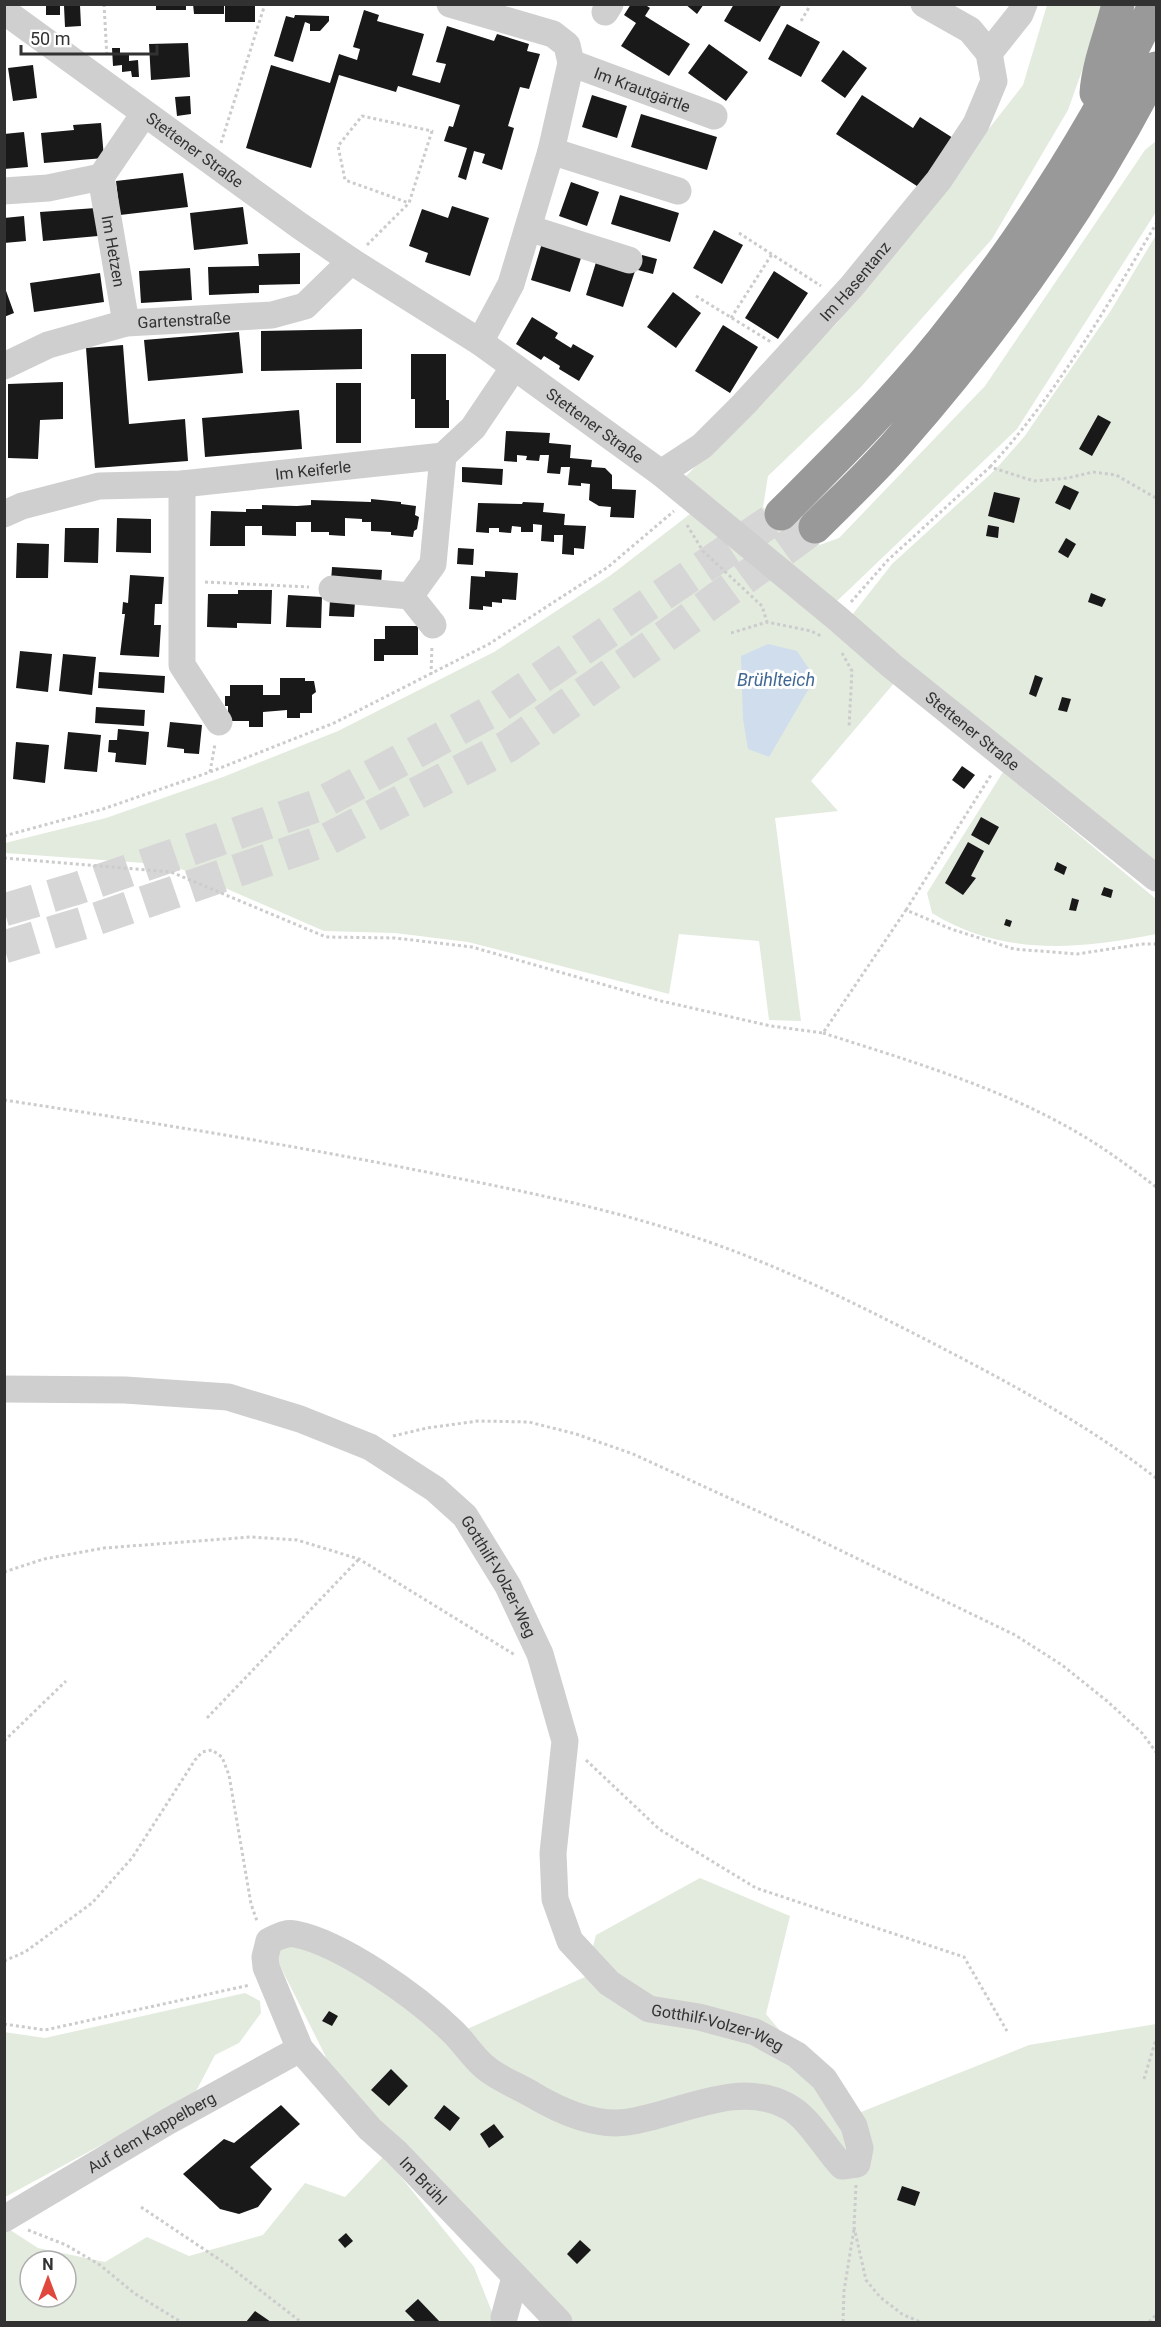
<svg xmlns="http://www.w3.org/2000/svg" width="1161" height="2327" viewBox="0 0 1161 2327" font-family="Roboto,sans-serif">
	<rect width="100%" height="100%" fill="#fff"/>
	<!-- green -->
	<path fill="#e3ebde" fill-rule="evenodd" d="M 1047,5 L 1102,5 L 1098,26 L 1068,110 L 992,239 L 861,387 L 768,476 L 763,507 L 803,551 L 839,538 L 985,386 L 1145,150 L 1156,141 L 1156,212 L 1017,429 L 836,602 L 683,479 L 837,323 L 1023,85 Z
		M 1156,235 L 1156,872 L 852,615 L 892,564 L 995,470 L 1024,437 L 1110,312 Z
		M 690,514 L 895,682 L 811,781 L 838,811 L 775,818 L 801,1021 L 769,1020 L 759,941 L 679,934 L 669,994 L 468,942 L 395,933 L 324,931 L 172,865 L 5,853 L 5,843 L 106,818 L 223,777 L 338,731 L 494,652 L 611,575 Z
		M 1003,772 L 1156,899 L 1156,934 C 1079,949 1003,957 932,913 L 927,893 Z
		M 700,1878 L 790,1916 L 766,2014 L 851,2116 L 1029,2045 L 1156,2024 L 1156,2322 L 565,2322 L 330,2077 L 325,2055 L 276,1958 L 281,1945 L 292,1939 L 336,1956 L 449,2037 L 585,1977 L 596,1935 Z
		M 245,1993 L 260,2001 L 261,2013 L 239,2043 L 215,2055 L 194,2095 L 5,2197 L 4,2032 L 45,2038 Z
		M 384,2156 L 474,2267 L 496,2322 L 5,2322 L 4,2226 L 38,2248 L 105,2262 L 147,2237 L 189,2256 L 263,2235 L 305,2183 L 345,2197 ZM 30,2261 L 66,2261 L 66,2297 L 30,2297 Z"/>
	<!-- water -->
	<path fill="#cfdded" d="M 768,644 L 797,651 L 815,678 L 769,757 L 748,749 L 743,719 L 741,656 Z"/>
	<!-- building -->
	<path fill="#191919" d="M 46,4 L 60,4 L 60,15 L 46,15 Z
		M 156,4 L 186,4 L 186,10 L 156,10 Z
		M 193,4 L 224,4 L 224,14 L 194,14 Z
		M 225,4 L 255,4 L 255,22 L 225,22 Z
		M 631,4 L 644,4 L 650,8 L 645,16 L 690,44 L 669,76 L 621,46 L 636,23 L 624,15 Z
		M 685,4 L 704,4 L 697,14 Z
		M 734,4 L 782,4 L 760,42 L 724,21 Z
		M 80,5 L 81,26 L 65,27 L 64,6 Z
		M 364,10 L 379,15 L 377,21 L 424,34 L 412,75 L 440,83 L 446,64 L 436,62 L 447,26 L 494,41 L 497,34 L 529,44 L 527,51 L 540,54 L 529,89 L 520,87 L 508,126 L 514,128 L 502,170 L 482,163 L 485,154 L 474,151 L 466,180 L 458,177 L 467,148 L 444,141 L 449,126 L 453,127 L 460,105 L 398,86 L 396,92 L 339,75 L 311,168 L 246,148 L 271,65 L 330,83 L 339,54 L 357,60 L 360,49 L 353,47 Z
		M 295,15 L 329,16 L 329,21 L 320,31 L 310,31 L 310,24 L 305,22 L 293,62 L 274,56 L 286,16 L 294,18 Z
		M 787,24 L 820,42 L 801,77 L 768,59 Z
		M 188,43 L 190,77 L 151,80 L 149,44 Z
		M 709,44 L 748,72 L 726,101 L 688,73 Z
		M 112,48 L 120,48 L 120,55 L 129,55 L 129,61 L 138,60 L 139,77 L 132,77 L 131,71 L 122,72 L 122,65 L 113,66 Z
		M 843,50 L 867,68 L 845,98 L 821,81 Z
		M 33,65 L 37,98 L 13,101 L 8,68 Z
		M 592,95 L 627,106 L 617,138 L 582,127 Z
		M 862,95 L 913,128 L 920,117 L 953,138 L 920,188 L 836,134 Z
		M 190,96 L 191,114 L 177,116 L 175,97 Z
		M 641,114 L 717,137 L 707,170 L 631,147 Z
		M 101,123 L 104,158 L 44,163 L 41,133 L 74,130 L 73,125 Z
		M 24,132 L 28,167 L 4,169 L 4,134 Z
		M 183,173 L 188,207 L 120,215 L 116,181 Z
		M 571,182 L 599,192 L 587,226 L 559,216 Z
		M 620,195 L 679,213 L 670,242 L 611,224 Z
		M 452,206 L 489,218 L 470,276 L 425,262 L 428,253 L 409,246 L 422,209 L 448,218 Z
		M 243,207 L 248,244 L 194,250 L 190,213 Z
		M 96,208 L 98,236 L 43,241 L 40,212 Z
		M 24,216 L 26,241 L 4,243 L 4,218 Z
		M 714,230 L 743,245 L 722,284 L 693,268 Z
		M 542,243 L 582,255 L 570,292 L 531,280 Z
		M 300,253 L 300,284 L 259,285 L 259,293 L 209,295 L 208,267 L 259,266 L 258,254 Z
		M 642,255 L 657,259 L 653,274 L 638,270 Z
		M 597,259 L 635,271 L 623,307 L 586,295 Z
		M 190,268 L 192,300 L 141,303 L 139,271 Z
		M 774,271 L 808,293 L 778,339 L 745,318 Z
		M 100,273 L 104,302 L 34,312 L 30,283 Z
		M 5,288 L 14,313 L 4,317 L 4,289 Z
		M 673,292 L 701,313 L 676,348 L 647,327 Z
		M 532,317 L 558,333 L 555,338 L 571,348 L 573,344 L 594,356 L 579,381 L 559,369 L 560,366 L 544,356 L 541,360 L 516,344 Z
		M 723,325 L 758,347 L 730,393 L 695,371 Z
		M 362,329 L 362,369 L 261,371 L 261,331 Z
		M 239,332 L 243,373 L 148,381 L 144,340 Z
		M 123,345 L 129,424 L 185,419 L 188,461 L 95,468 L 86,348 Z
		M 411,354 L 446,354 L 446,400 L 449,400 L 449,428 L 415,428 L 415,399 L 411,399 Z
		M 63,382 L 63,419 L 40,420 L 38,459 L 8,458 L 8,384 Z
		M 336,383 L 361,383 L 361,443 L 336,443 Z
		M 299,410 L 302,449 L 205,457 L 202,418 Z
		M 1098,415 L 1111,422 L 1092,456 L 1079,449 Z
		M 506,431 L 550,433 L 549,443 L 571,445 L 570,458 L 592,460 L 591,467 L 605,468 L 612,475 L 612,489 L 636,490 L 634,518 L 610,517 L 611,507 L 599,506 L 589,500 L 590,484 L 581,483 L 581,486 L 568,485 L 570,467 L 561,467 L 560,474 L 547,473 L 549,455 L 540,455 L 539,461 L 526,460 L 527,456 L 517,455 L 517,462 L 504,461 Z
		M 462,467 L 503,469 L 502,485 L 462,482 Z
		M 1064,485 L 1079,492 L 1070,510 L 1055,503 Z
		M 994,492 L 1020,498 L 1014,523 L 988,516 Z
		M 371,499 L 401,502 L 401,504 L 416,506 L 415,515 L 419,517 L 417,529 L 414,531 L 413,537 L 391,535 L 391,532 L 371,531 L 371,522 L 362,522 L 362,519 L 345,518 L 345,536 L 329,535 L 329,532 L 311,532 L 311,522 L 296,522 L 296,536 L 262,535 L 262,526 L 245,526 L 245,546 L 210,546 L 211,511 L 246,512 L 246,509 L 262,509 L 262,505 L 297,506 L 311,505 L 311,500 L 371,502 Z
		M 523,502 L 544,503 L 543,512 L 565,514 L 564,525 L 586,526 L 584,549 L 574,548 L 574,555 L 562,554 L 563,535 L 554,535 L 554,542 L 541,541 L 542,525 L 533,524 L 533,532 L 521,532 L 521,527 L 512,526 L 511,533 L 499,532 L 499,528 L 489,528 L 489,533 L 476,532 L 478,503 L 522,504 Z
		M 117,518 L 151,519 L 151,553 L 116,552 Z
		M 988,525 L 999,527 L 998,538 L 986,536 Z
		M 65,528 L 99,528 L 98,563 L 64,562 Z
		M 1066,538 L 1076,544 L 1068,558 L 1058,552 Z
		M 17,543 L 49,544 L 48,578 L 16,578 Z
		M 458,548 L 474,549 L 473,565 L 457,564 Z
		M 332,567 L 382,570 L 381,585 L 331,582 Z
		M 485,571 L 518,573 L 516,600 L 502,599 L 502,603 L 492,602 L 492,607 L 483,606 L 483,610 L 469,609 L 471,576 L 485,577 Z
		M 130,575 L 164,577 L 162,604 L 155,604 L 154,625 L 161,625 L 159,657 L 120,655 L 125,614 L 122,614 L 123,602 L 128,603 Z
		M 238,590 L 272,590 L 271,624 L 237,623 L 237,628 L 207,627 L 208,594 L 238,594 Z
		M 1091,593 L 1106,599 L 1102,607 L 1088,602 Z
		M 288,595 L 322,597 L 321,628 L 286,627 Z
		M 330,600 L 355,601 L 354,617 L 329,616 Z
		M 385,626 L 418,626 L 418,655 L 384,655 L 384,661 L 374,661 L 374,639 L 385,639 Z
		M 20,651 L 52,654 L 48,692 L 16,688 Z
		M 63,654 L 96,657 L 92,695 L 59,691 Z
		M 99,672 L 165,676 L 164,693 L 98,688 Z
		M 1035,675 L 1043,678 L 1036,697 L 1029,694 Z
		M 280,678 L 305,678 L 305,681 L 314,681 L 316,692 L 312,695 L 312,713 L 300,713 L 300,718 L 287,718 L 287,710 L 263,712 L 263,727 L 249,727 L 249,721 L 228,721 L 228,706 L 225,706 L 225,696 L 230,696 L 230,685 L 263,685 L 263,695 L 280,695 Z
		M 1062,697 L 1071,699 L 1067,712 L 1058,710 Z
		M 96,707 L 145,710 L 144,726 L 95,723 Z
		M 170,722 L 202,725 L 199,754 L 184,753 L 184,749 L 167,747 Z
		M 118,729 L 149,732 L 146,765 L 115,762 L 116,753 L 108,752 L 109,740 L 117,740 Z
		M 68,732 L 101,735 L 97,772 L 64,769 Z
		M 16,742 L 49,745 L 45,783 L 13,779 Z
		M 962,766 L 975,775 L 964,789 L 952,780 Z
		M 981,817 L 999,827 L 989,845 L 971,835 Z
		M 968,842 L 984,851 L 971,876 L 976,878 L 963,895 L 945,883 Z
		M 1057,862 L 1067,867 L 1064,875 L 1054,870 Z
		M 1104,887 L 1113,890 L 1111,898 L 1101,895 Z
		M 1072,898 L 1079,900 L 1076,911 L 1069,910 Z
		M 1006,919 L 1012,921 L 1010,927 L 1004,925 Z
		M 329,2011 L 338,2016 L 332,2026 L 322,2021 Z
		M 391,2069 L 408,2086 L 389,2106 L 371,2090 Z
		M 281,2105 L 300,2124 L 250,2167 L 272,2189 L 258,2207 L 239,2214 L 220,2209 L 183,2174 L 224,2139 L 234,2143 Z
		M 444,2105 L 460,2118 L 450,2131 L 434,2118 Z
		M 494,2124 L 504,2137 L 489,2148 L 480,2134 Z
		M 902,2186 L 920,2192 L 915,2206 L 897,2200 Z
		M 346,2233 L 353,2241 L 345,2248 L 338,2240 Z
		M 580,2240 L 591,2250 L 577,2264 L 567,2254 Z
		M 418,2299 L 440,2322 L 416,2322 L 405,2311 Z
		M 255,2311 L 271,2322 L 246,2322 Z"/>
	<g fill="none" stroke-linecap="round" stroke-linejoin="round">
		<!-- highway-tunnel -->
		<path stroke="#d6d6d6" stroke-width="33" stroke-dasharray="33 16" stroke-linecap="butt" d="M 4,910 L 78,888 L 316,806 L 492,711 L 781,514
			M 4,947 L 93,920 L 326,840 L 508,746 L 660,640 L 815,527"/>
		<!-- path -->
		<path stroke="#ccc" stroke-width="3" stroke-dasharray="3 3" stroke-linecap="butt" d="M 104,4 L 107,58
			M 801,21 L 811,4
			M 221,143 L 265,4
			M 739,233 L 821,286
			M 367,245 L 409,203 L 432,131 L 362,116 L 338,146 L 345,180 L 409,203
			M 696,296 L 771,342
			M 731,318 L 772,254
			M 990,467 C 1056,395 1106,308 1156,224
			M 687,525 L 703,551 L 762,606 L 767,622
			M 205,582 L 309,587
			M 851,602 L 888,560 L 990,467 L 1034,481 L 1068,478 L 1093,472 L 1116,475 L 1156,498
			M 731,633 L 767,622 L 811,631 L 821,636
			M 842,653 L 852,671 L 849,727
			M 431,675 L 432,645
			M 210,772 L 215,744
			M 4,836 L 103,809 L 210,772 L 334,723 L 489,644 L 608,567 L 674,511
			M 4,858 L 171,872 L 326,937 L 395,938 L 472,947 L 661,1001 L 771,1026 L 823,1033 L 906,910 L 951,929 L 1014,949 L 1077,954 L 1143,944 L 1156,944
			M 906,910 L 991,775
			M 823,1033 C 907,1060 996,1086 1073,1130 C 1103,1147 1130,1167 1156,1187
			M 4,1100 C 149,1122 293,1145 436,1174 C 518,1190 602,1207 682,1233 C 774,1262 861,1306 946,1350 C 1019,1388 1092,1428 1156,1478
			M 393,1436 L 427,1428 L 478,1421 L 529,1422 L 576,1434 L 633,1454 L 786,1524 L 1015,1635 L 1062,1665 L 1107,1701 L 1142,1733 L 1156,1752
			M 4,1572 L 44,1559 L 104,1548 L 251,1537 L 297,1540 L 359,1559 L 515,1655
			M 207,1718 L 359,1559
			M 4,1741 L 66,1681
			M 586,1760 L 659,1829 L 756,1888 L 964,1957 L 1007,2031
			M 4,1961 L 25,1952 L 92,1903 L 132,1858 L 195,1760 L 202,1752 L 212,1750 L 222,1757 L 229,1775 L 251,1904 L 257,1921
			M 4,2024 L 45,2030 L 250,1985
			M 1144,2079 L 1156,2039
			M 856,2185 L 854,2227 L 866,2280 L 880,2297 L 902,2314 L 920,2322
			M 141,2207 L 229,2266 L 301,2322
			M 28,2230 L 66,2245 L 100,2265 L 134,2293 L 181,2322
			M 843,2322 L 844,2291 L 854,2229
			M 1149,2322 L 1156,2315"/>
		<!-- minor -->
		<g stroke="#cfcfcf" stroke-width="27">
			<path d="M 450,4 L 553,34 L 567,45 L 571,63 L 551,151 L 511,284 L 480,342"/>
			<path id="s1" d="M 4,11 L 300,226 L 351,261 L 480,342 L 661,473 L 837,618 L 892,666 L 1156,878"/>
			<path d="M 605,12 L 610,4"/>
			<path d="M 989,53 L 1020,14 L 1024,4"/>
			<path id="s2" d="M 571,63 L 714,116"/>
			<path d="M 551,151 L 678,191"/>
			<path id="s3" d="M 101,177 L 126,323"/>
			<path d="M 4,191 L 48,188 L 101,177 L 144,114"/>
			<path d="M 528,228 L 629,260"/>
			<path id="s4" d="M 4,366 L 48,345 L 126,323 L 272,315 L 305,306 L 351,261"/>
			<path id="s5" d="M 661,473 L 702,446 L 744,404 L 790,354 L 852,286 L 939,180 L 976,124 L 994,81 L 989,53 L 970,30 L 924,4"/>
			<path d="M 182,484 L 182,665 L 219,722"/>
			<path id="s6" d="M 4,514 L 22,506 L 99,486 L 182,484 L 443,456 L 473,428 L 514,367"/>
			<path d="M 332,589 L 410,596"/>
			<path d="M 433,625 L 410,596 L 433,564 L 443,456"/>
			<path id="s7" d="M 4,1389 L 125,1390 L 228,1397 L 300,1419 L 370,1447 L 435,1489 L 465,1516 L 508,1586 L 540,1654 L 565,1741 L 553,1853 L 555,1899 L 570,1941 L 609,1983 L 649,2009 L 699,2017 L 755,2032 L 797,2055 L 824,2079 L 854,2126 L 860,2148 L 857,2164 L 842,2166 C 824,2147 809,2117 787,2106 C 737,2079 678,2115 628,2122 C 596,2127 560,2111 533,2095 C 518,2086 499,2079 486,2068 C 473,2058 464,2042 452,2031 C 417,1997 342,1943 295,1934 C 285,1932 278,1937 269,1941 L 265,1957 L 266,1967 L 300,2049 L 370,2129 L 396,2152 L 559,2322"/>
			<path id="s8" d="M 4,2219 L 167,2122 L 300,2049"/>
			<path d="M 504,2318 L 515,2277"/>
		</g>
		<!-- highway -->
		<path stroke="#999" stroke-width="33" d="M 1096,93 C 1098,63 1111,34 1118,4
			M 781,514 C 837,458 892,403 942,341 C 1025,238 1097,124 1155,4
			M 815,527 C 843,499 872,472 898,442 C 998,328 1087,203 1156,68"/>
	</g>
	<g text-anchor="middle" stroke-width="6" stroke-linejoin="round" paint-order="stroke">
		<!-- street labels -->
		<g font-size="16" fill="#323232" stroke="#fff">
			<text dy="6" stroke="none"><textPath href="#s2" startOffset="76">Im Krautgärtle</textPath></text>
			<text dy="6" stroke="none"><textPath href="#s1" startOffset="236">Stettener Straße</textPath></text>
			<text dy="6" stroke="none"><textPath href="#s3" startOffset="75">Im Hetzen</textPath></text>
			<text dy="6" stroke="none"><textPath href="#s5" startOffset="274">Im Hasentanz</textPath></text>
			<text dy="6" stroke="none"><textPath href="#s4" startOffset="188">Gartenstraße</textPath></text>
			<text dy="6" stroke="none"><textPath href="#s1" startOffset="722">Stettener Straße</textPath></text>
			<text dy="6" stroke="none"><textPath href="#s6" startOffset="314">Im Keiferle</textPath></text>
			<text dy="6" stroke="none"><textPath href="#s1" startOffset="1208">Stettener Straße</textPath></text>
			<text dy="6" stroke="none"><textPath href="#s7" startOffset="562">Gotthilf-Volzer-Weg</textPath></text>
			<text dy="6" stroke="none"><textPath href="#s7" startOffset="1120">Gotthilf-Volzer-Weg</textPath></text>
			<text dy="6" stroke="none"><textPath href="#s8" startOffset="171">Auf dem Kappelberg</textPath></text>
			<text dy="6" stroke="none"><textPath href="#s7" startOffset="2312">Im Brühl</textPath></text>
		</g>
		<!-- water labels -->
		<g font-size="18" font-style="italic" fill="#416893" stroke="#fff">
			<text x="776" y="686">Brühlteich</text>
		</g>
	</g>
	<!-- border -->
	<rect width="1161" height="2327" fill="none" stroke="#323232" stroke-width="12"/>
	<!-- north arrow -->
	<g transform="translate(48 2279)"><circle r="28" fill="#ffffff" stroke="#adadad" stroke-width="1.5"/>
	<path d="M0-4.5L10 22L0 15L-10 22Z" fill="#e0483d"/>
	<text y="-9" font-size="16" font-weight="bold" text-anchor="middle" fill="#323232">N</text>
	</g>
	<!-- scale -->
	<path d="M21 45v9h136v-9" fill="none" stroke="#323232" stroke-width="3"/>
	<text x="30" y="45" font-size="18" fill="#323232" stroke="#ffffff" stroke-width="4.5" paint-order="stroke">50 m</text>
</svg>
